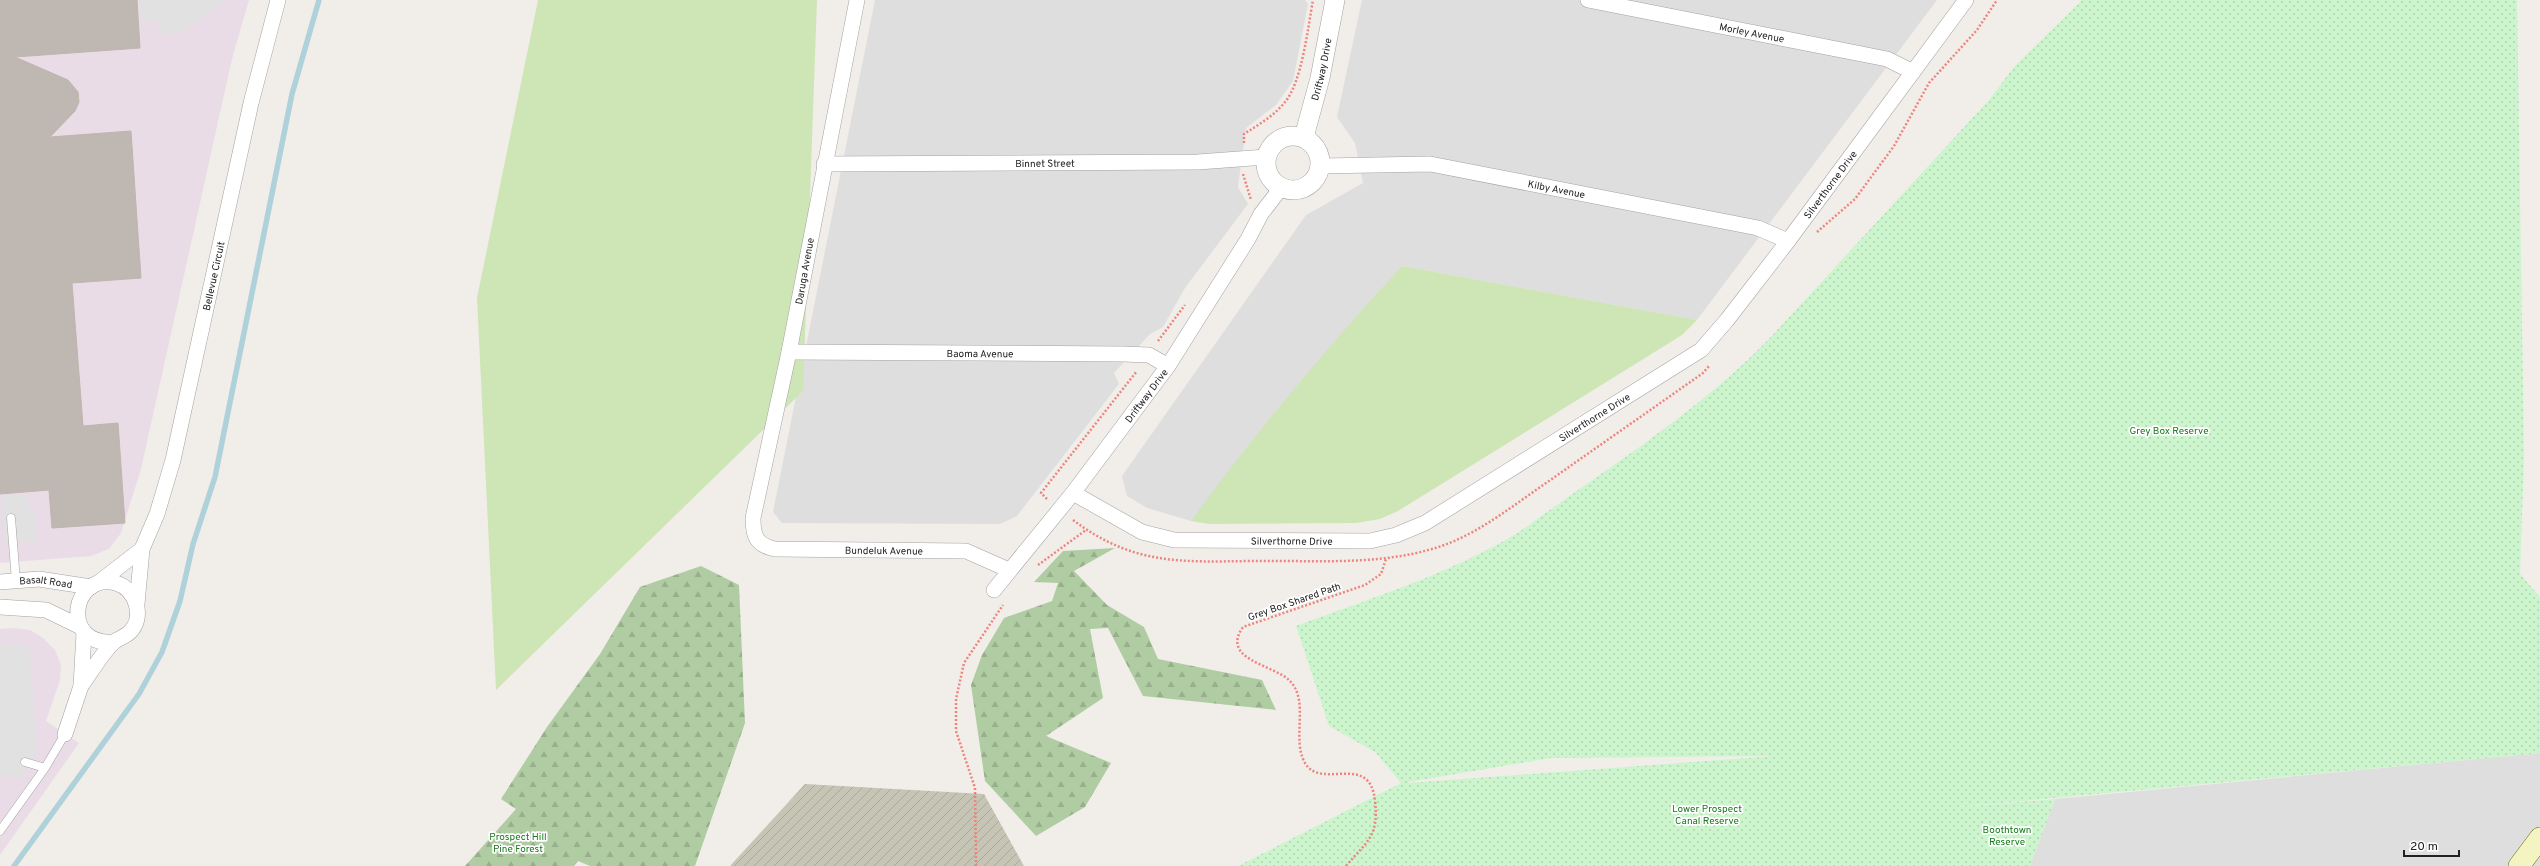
<svg xmlns="http://www.w3.org/2000/svg" width="2540" height="866" viewBox="0 0 2540 866" font-family="Overpass,sans-serif">
	<defs>
		<pattern id="construction-furrows" width="10" height="10" patternUnits="userSpaceOnUse"><rect width="10" height="10" fill="#c5c4b5"/><path d="M-1 1l2-2M0 10L10 0M9 11l2-2" fill="none" stroke="#a9a89b"/></pattern>
		<pattern id="forest-firs" width="22" height="20" patternUnits="userSpaceOnUse"><rect width="22" height="20" fill="#b0cca2"/><path d="M5 1l3.5 6h-7zM16 11l3.5 6h-7z" fill="#97af8b"/></pattern>
		<pattern id="park-dots" width="8" height="8" patternUnits="userSpaceOnUse"><rect width="8" height="8" fill="#ccf5cd"/><path d="M2 2h.1M6 6h.1" fill="none" stroke="#afd2b0" stroke-width="1.8" stroke-linecap="round"/></pattern>
	</defs>
	<rect width="100%" height="100%" fill="#f1eee9"/>
	<!-- residential -->
	<path fill="#dfdede" d="M 875,0 L 1305,0 L 1308,4 L 1293,81 L 1276,105 L 1246,128 L 1238,187 L 1248,204 L 1185,288 L 1163,327 L 1150,334 L 1114,373 L 1119,384 L 1017,516 L 1000,524 L 782,523 L 773,512 Z
		M 1362,0 L 1937,0 L 1697,320 L 1402,266 L 1191,521 L 1147,508 L 1127,496 L 1122,476 L 1306,215 L 1363,183 L 1355,143 L 1337,117 Z
		M 2540,753 L 2540,866 L 2030,866 L 2055,799 Z"/>
	<!-- industrial -->
	<path fill="#e9dce7" d="M 0,0 L 249,0 L 232,59 L 141,469 L 121,533 L 109,549 L 91,556 L 0,563 Z
		M 13,628 L 30,630 L 43,638 L 55,650 L 61,665 L 60,680 L 46,721 L 79,743 L 0,855 L 0,629 Z"/>
	<!-- construction -->
	<path fill="url(#construction-furrows)" d="M 805,784 L 984,794 L 1024,866 L 730,866 Z"/>
	<!-- grass -->
	<path fill="#cee5b5" d="M 538,0 L 817,0 L 803,391 L 496,690 L 477,298 Z
		M 1402,266 L 1697,320 L 1682,335 L 1398,511 L 1380,519 L 1356,523 L 1209,524 L 1191,521 C 1256,432 1327,347 1402,266 Z"/>
	<!-- forest -->
	<path fill="url(#forest-firs)" d="M 1115,548 L 1074,571 L 1107,605 L 1144,627 L 1158,659 L 1262,680 L 1276,710 L 1143,696 L 1108,628 L 1090,629 L 1103,698 L 1046,736 L 1111,763 L 1085,807 L 1036,836 L 985,781 L 971,685 L 982,655 L 1004,618 L 1052,601 L 1058,583 L 1034,582 L 1063,551 Z
		M 701,566 L 739,585 L 745,723 L 695,866 L 590,866 L 578,861 L 574,866 L 465,866 L 516,809 L 501,799 L 547,727 L 600,654 L 640,587 Z"/>
	<!-- park -->
	<path fill="url(#park-dots)" fill-rule="evenodd" d="M 2082,0 L 2517,0 L 2524,456 L 2520,574 L 2540,597 L 2540,753 L 1947,808 L 2055,799 L 2030,866 L 1238,866 L 1401,783 L 1375,752 L 1329,726 L 1296,626 C 1371,598 1450,574 1519,532 C 1603,471 1697,413 1769,339 L 1989,100 L 2013,68 ZM 1774,756 L 1408,783 L 1408,782 L 1551,758 Z"/>
	<!-- parking -->
	<path fill="#e1e1e1" d="M 140,0 L 227,0 L 180,33 L 159,34 L 158,21 L 141,22 Z
		M 28,495 L 29,508 L 34,508 L 37,540 L 4,543 L 1,497 Z
		M 14,643 L 15,646 L 29,645 L 37,753 L 24,771 L 24,777 L 7,778 L 6,776 L 0,776 L 0,644 Z"/>
	<g fill="none" stroke-linecap="round" stroke-linejoin="round">
		<!-- stream -->
		<path stroke="#aed1da" stroke-width="5.5" d="M 14,866 L 139,694 L 162,652 L 180,601 L 193,544 L 215,477 L 292,94 L 319,0"/>
	</g>
	<!-- building -->
	<path fill="#beb7b2" stroke="#c1b5ad" d="M 0,0 L 137,0 L 140,48 L 15,57 L 68,80 L 78,92 L 79,102 L 75,111 L 50,137 L 131,131 L 141,278 L 72,283 L 83,426 L 118,423 L 125,523 L 52,528 L 49,490 L 0,494 Z"/>
	<g fill="none" stroke-linecap="round" stroke-linejoin="round">
		<!-- service casing -->
		<g stroke="#a2a2a2" stroke-width="9">
			<path id="service" d="M 11,518 L 16,581
				M 25,762 L 45,768
				M 0,831 L 45,768 L 65,734"/>
		</g>
		<!-- minor casing -->
		<g stroke="#a2a2a2" stroke-width="16">
			<g id="minor">
				<path id="s1" d="M 857,0 L 789,352 L 753,518 C 753,536 756,545 775,549 L 966,551 L 1009,570"/>
				<path id="s2" d="M 1588,0 L 1887,59 L 1913,72"/>
				<path id="s3" d="M 824,164 L 1198,162 L 1266,157"/>
				<path id="s4" d="M 1321,166 L 1430,164 L 1758,228 L 1788,241"/>
				<path id="s5" d="M 789,352 L 1123,354 L 1149,355 L 1168,366"/>
				<path id="s6" d="M 1073,493 L 1142,532 L 1174,540 L 1370,541 L 1396,535 L 1425,523 L 1701,350 L 1727,320 L 1788,241 L 1966,0"/>
				<path id="s7" d="M 0,582 L 39,579 L 91,587"/>
				<path d="M 98,583 L 142,549"/>
				<path id="s8" d="M 994,590 L 1073,493 L 1168,366 L 1248,239 L 1261,214 L 1281,188"/>
				<path id="s9" d="M 137,604 L 142,549 L 157,514 L 173,460 L 251,103 L 278,0"/>
				<path d="M 0,607 L 46,610 L 81,627"/>
				<path d="M 81,686 C 89,675 105,649 114,642 C 119,638 125,637 130,632 C 145,617 136,589 116,583 C 72,571 59,646 114,642"/>
				<path d="M 65,734 L 81,686 L 84,633"/>
			</g>
		</g>
		<!-- tertiary casing -->
		<g stroke="#a2a2a2" stroke-width="20">
			<g id="tertiary">
				<circle cx="1293" cy="163" r="27"/>
				<path id="s10" d="M 1304,137 L 1320,78 L 1335,0"/>
			</g>
		</g>
		<!-- secondary casing -->
		<g stroke="#6a7110" stroke-width="22">
			<path id="secondary" d="M 2519,866 L 2540,838"/>
		</g>
		<!-- path -->
		<path stroke="#ed857e" stroke-width="2.5" stroke-dasharray="2 2" stroke-linecap="butt" d="M 1244,143 L 1244,134 C 1258,125 1274,116 1285,102 C 1302,82 1308,27 1313,0
			M 1243,174 L 1251,200
			M 1817,232 L 1855,199 L 1894,146 L 1929,83 L 1977,30 L 1997,0
			M 1158,341 L 1185,305
			M 1047,499 L 1041,493 L 1137,371
			M 1073,520 C 1133,565 1180,562 1251,561 C 1311,560 1374,566 1432,549 C 1475,537 1512,506 1549,481 C 1600,445 1652,409 1703,373 L 1710,365
			M 1038,565 L 1086,530
			M 976,866 L 975,788 L 956,731 L 956,699 L 964,663 L 1003,605
			M 1346,866 C 1367,841 1379,837 1375,801 C 1370,751 1321,791 1305,763 C 1291,738 1310,702 1290,681 C 1273,664 1220,660 1243,627 L 1365,585 L 1381,574 L 1386,559"/>
		<!-- service -->
		<use href="#service" stroke="#fff" stroke-width="8"/>
		<!-- minor -->
		<use href="#minor" stroke="#fff" stroke-width="15"/>
		<!-- tertiary -->
		<use href="#tertiary" stroke="#fff" stroke-width="19"/>
		<!-- secondary -->
		<use href="#secondary" stroke="#f4f4c3" stroke-width="21"/>
	</g>
	<g text-anchor="middle" stroke-width="3.5" stroke-linejoin="round" paint-order="stroke">
		<!-- street labels -->
		<g font-size="10" fill="#212121" stroke="#fff">
			<text dy="4" stroke="none"><textPath href="#s2" startOffset="167">Morley Avenue</textPath></text>
			<text dy="4" stroke="none"><textPath href="#s10" startOffset="70">Driftway Drive</textPath></text>
			<text dy="4" stroke="none"><textPath href="#s3" startOffset="221">Binnet Street</textPath></text>
			<text dy="4" stroke="none"><textPath href="#s6" startOffset="902">Silverthorne Drive</textPath></text>
			<text dy="4" stroke="none"><textPath href="#s4" startOffset="238">Kilby Avenue</textPath></text>
			<text transform="translate(804 271) rotate(-80)" y="4">Daruga Avenue</text>
			<text dy="4" stroke="none"><textPath href="#s9" startOffset="338">Bellevue Circuit</textPath></text>
			<text dy="4" stroke="none"><textPath href="#s5" startOffset="191">Baoma Avenue</textPath></text>
			<text dy="4" stroke="none"><textPath href="#s8" startOffset="247">Driftway Drive</textPath></text>
			<text dy="4" stroke="none"><textPath href="#s6" startOffset="566">Silverthorne Drive</textPath></text>
			<text dy="4" stroke="none"><textPath href="#s6" startOffset="230">Silverthorne Drive</textPath></text>
			<text dy="4" stroke="none"><textPath href="#s1" startOffset="680">Bundeluk Avenue</textPath></text>
			<text dy="4" stroke="none"><textPath href="#s7" startOffset="46">Basalt Road</textPath></text>
			<text transform="translate(1294 601) rotate(-19)" y="4">Grey Box Shared Path</text>
		</g>
		<!-- park labels -->
		<g font-size="10" fill="#17781b" stroke="#fff">
			<text x="2169" y="434">Grey Box Reserve</text>
			<text x="1707" y="812">Lower Prospect<tspan x="1707" dy="12">Canal Reserve</tspan></text>
			<text x="2007" y="833">Boothtown<tspan x="2007" dy="12">Reserve</tspan></text>
			<text x="518" y="840">Prospect Hill<tspan x="518" dy="12">Pine Forest</tspan></text>
		</g>
	</g>
	<!-- scale -->
	<path d="M2404 850v6h55v-6" fill="none" stroke="#212121" stroke-width="2"/>
	<text x="2410" y="850" font-size="12" fill="#212121" stroke="#ffffff" stroke-width="3" paint-order="stroke">20 m</text>
</svg>
